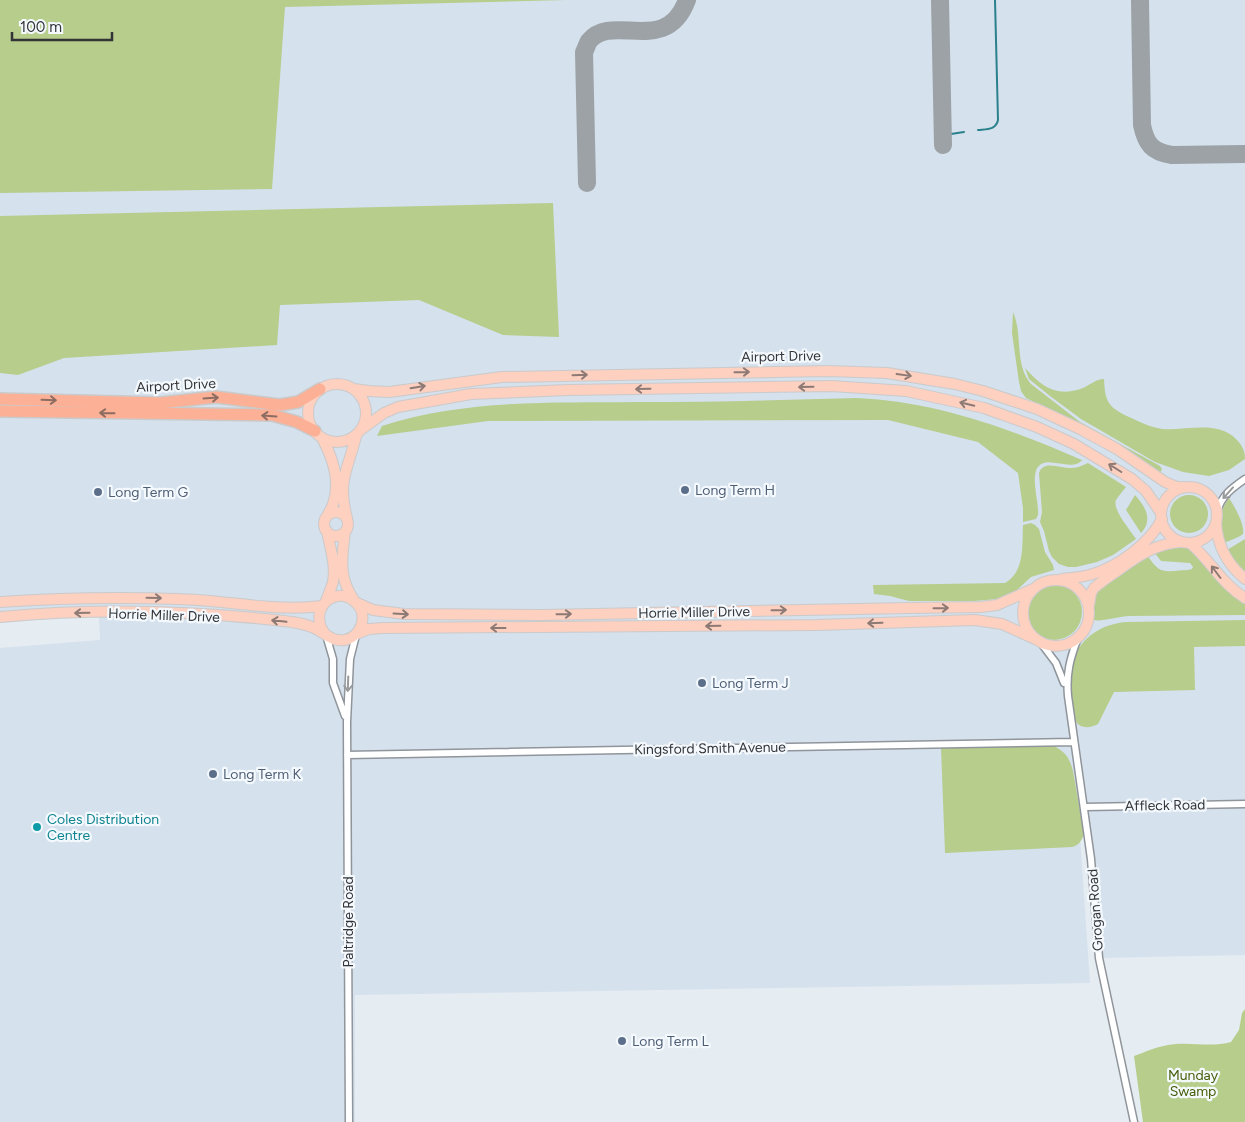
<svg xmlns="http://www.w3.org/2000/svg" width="1245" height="1122" viewBox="0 0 1245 1122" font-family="Figtree,sans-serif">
	<rect width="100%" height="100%" fill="#e5ecf2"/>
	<!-- built -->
	<path fill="#d5e1ed" d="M 0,0 L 1245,0 L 1245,955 L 1099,958 L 1093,877 L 1074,749 L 1090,983 L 355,995 L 355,1122 L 0,1122 L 0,648 L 100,640 L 99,617 L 62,618 L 0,623 Z"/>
	<!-- green -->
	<path fill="#b6cd8c" d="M 0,0 L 566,0 L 285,7 L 272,189 L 0,193 Z
		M 553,203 L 559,337 L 503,335 L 419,300 L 280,305 L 277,345 L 64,358 L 18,375 L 0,373 L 0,216 Z
		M 1013,312 C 1023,334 1014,364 1031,384 L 1080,422 L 1160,466 L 1162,469 L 1160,473 L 1117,444 L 1093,430 L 1026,398 L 1021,391 L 1019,382 L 1012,333 Z
		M 1025,368 C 1042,387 1057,398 1083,388 C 1090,385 1096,379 1104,379 C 1105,402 1108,407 1129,417 C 1140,422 1150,427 1162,429 C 1186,431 1217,420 1236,439 C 1242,445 1245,451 1245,459 L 1229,470 L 1209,476 L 1183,472 L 1155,462 L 1081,419 L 1050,396 L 1029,379 Z
		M 857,398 C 938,402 1008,428 1082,460 C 1071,474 1043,451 1036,471 C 1032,482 1039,503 1038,515 L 1036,519 L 1023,522 L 1023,508 L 1018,473 L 978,442 L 888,420 L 488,421 L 377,436 L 382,426 C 464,399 553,403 638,402 C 711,402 784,400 857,398 Z
		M 1088,463 L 1126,487 C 1123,491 1119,495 1116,500 C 1112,509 1130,530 1136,539 L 1113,555 L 1097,562 L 1076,567 L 1068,567 L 1059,564 L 1052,557 L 1049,551 L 1044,531 L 1040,522 L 1042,512 L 1039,473 C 1044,459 1061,469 1072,468 C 1078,468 1083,465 1088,463 Z
		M1170 514a19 19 0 1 1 38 0a19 19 0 1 1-38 0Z
		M 1135,495 C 1146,507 1153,520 1141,533 L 1126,510 Z
		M 1229,498 C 1234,506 1245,524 1243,534 C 1238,538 1230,540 1224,543 C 1220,524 1217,515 1229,498 Z
		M 1031,523 L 1035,525 L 1039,529 L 1045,552 L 1053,565 L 1054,570 L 1031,577 L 1017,590 L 998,599 L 974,601 L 909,601 L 890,596 L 874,594 L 873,585 L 1005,583 C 1025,572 1022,545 1023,525 Z
		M 1245,539 L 1245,573 L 1235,562 L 1227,550 Z
		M 1181,546 C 1199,550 1206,568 1217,581 C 1225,590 1235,597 1245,604 L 1245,615 L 1129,616 C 1120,616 1101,622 1094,620 L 1092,612 L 1093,604 L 1098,589 L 1147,555 C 1161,576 1164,571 1188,570 L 1192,569 L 1193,567 L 1190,563 L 1161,561 L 1154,552 Z
		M1026 612a28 28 0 1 1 56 0a28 28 0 1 1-56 0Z
		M 1245,620 L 1245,646 L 1194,647 L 1195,690 L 1114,692 L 1098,724 C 1091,728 1081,729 1076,722 C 1074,708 1070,693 1070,679 C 1070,646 1095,624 1127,622 Z
		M 1052,745 C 1065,752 1069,756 1073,771 L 1084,834 C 1081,842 1079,845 1072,847 L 945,853 L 941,748 Z
		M 1245,1009 L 1245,1122 L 1143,1122 L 1134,1056 C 1145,1052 1156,1047 1168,1045 C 1189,1041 1211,1048 1231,1042 L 1239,1030 L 1242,1013 Z"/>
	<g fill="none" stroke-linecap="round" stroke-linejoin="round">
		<!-- stream -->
		<path stroke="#2a818b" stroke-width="2" d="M 978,130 C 987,129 996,130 998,120 L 995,0
			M 951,134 L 964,132"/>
		<!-- taxiway -->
		<path stroke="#9ca2a6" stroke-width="18" d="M 940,0 L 943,145
			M 1140,0 L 1142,125 C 1146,144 1152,152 1172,155 L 1245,154
			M 587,183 L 584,52 C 586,49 587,44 589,41 C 613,12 666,57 687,0"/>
		<!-- street casing -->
		<g stroke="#90959b" stroke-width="9">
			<path id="street" d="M 1217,512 C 1221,496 1232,488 1245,479
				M 326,635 L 333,659 L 333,683 L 345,716
				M 1078,638 C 1070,658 1066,674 1068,696 L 1091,859 L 1099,958 L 1134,1122
				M 1041,643 L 1056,663 L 1064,683
				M 347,755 L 1074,742
				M 1085,807 L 1245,804
				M 349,1122 L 347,722 L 350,659 L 356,635"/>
		</g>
		<!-- primary casing -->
		<g stroke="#cacacb" stroke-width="12">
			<path id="primary" d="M308 413a29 29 0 1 1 58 0a29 29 0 1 1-58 0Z
				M 354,389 L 369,391 L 389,392 L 502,377 L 828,371 L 887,373 L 955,384 L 983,391 L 1037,409 L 1080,429 L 1117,449 L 1165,482 L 1177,487 L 1184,487
				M 362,429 L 384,413 L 398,407 L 471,394 L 568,390 L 832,386 L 906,391 L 984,408 L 1037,427 L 1074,444 L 1132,479 L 1146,491 L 1161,513
				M 322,438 C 333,458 341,481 333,504 C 332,508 329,511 328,515
				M1161 515a28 28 0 1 1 56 0a28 28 0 1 1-56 0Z
				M324 524a12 12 0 1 1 24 0a12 12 0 1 1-24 0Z
				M 347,518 C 337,480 348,470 356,436
				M 1216,522 C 1217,545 1227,564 1245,579
				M 345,532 C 342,558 338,577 354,600
				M 1190,543 C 1210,560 1222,584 1245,598
				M 1062,579 C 1073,578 1083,577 1093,574 C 1119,566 1150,543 1162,519
				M1023 613a33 33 0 1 1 66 0a33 33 0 1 1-66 0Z
				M 326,601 C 328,595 331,589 333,582 C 336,564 330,548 327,531
				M 0,602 C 59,598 119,597 178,599 C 226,600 274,612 322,606
				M 355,602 L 373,610 L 404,614 L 541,615 L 909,608 L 981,607 L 997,605 L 1033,589
				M 1089,605 L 1091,593 L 1094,588 C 1102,581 1111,575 1120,569 C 1139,555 1156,544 1180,542
				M 0,617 C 87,609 178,610 265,619 C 281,621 299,621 314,628 C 325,633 332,642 345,640 C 362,636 369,614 355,602 C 335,584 307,609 325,634
				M 356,634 L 369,629 L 383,628 L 817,625 L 975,620 L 1002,624 L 1035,639"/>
		</g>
		<!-- highway casing -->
		<g stroke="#cacacb" stroke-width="14">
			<path id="highway" d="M 0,399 L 160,403 L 216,397 L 280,405 L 298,402 L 320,389
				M 0,411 L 272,415 L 297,422 L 315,431"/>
		</g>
		<!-- street -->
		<use href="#street" stroke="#fff" stroke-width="6"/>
		<!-- primary -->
		<use href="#primary" stroke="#fdd0c0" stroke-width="10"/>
		<!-- highway -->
		<use href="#highway" stroke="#fcb096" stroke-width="11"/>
	</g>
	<!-- one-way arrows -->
	<defs><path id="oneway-shaft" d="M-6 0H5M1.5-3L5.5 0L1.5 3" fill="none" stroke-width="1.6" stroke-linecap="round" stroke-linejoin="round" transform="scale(1.25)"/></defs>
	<g stroke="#8d7a75">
		<use href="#oneway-shaft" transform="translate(742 372) rotate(-1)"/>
		<use href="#oneway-shaft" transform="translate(580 375) rotate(-2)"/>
		<use href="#oneway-shaft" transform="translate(904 375) rotate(8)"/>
		<use href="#oneway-shaft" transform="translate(418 387) rotate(-9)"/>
		<use href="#oneway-shaft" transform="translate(806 387) rotate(179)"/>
		<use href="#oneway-shaft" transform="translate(643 389) rotate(179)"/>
		<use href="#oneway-shaft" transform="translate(967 404) rotate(-166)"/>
		<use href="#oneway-shaft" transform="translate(1115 468) rotate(-148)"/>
		<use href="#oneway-shaft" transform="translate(1216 572) rotate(-127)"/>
		<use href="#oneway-shaft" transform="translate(154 598) rotate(1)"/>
		<use href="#oneway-shaft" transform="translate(941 608) rotate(-1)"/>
		<use href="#oneway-shaft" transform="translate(779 610) rotate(-1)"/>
		<use href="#oneway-shaft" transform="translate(82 613) rotate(179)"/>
		<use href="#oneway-shaft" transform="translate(401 614) rotate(3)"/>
		<use href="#oneway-shaft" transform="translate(564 614) rotate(-1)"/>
		<use href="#oneway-shaft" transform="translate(279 621) rotate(-174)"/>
		<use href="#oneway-shaft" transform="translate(875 623) rotate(178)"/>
		<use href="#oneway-shaft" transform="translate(713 626) rotate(179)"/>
		<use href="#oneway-shaft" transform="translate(498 628) rotate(180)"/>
	</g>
	<g stroke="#8d6c62">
		<use href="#oneway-shaft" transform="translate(211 398) rotate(-4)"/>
		<use href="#oneway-shaft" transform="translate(49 400) rotate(2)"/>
		<use href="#oneway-shaft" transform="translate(107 413) rotate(-179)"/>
		<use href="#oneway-shaft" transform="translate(269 416) rotate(-176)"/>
	</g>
	<g stroke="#989a9b">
		<use href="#oneway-shaft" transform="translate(1228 493) rotate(132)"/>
		<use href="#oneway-shaft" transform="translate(348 684) rotate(92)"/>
	</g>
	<!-- markers -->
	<g fill="#5c6f8a" stroke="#f4f9fe" stroke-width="2">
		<circle cx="685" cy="490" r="5"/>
		<circle cx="98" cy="492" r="5"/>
		<circle cx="702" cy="683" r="5"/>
		<circle cx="213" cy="774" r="5"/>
		<circle cx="622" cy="1041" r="5"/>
	</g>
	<circle fill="#0f9aa8" stroke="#f4f9fe" stroke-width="2" cx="37" cy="827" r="5"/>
	<g text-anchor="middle" stroke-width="4.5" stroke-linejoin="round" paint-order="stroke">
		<!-- street labels -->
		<g font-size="14" fill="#323437" stroke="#f4f9fe">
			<text transform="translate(781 356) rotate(-1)" y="5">Airport Drive</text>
			<text transform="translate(176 385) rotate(-3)" y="5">Airport Drive</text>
			<text transform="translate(694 612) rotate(-1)" y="5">Horrie Miller Drive</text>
			<text transform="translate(164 615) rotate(2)" y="5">Horrie Miller Drive</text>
			<text transform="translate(710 748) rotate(-1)" y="5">Kingsford Smith Avenue</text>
			<text transform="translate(1165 805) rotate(-1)" y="5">Affleck Road</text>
			<text transform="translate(1095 910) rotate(-94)" y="5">Grogan Road</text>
			<text transform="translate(348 922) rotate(-90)" y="5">Paltridge Road</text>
		</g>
		<!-- service labels -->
		<g font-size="14" fill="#4e5e75" stroke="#f4f9fe" text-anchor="start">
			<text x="695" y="495">Long Term H</text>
			<text x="108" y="497">Long Term G</text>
			<text x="712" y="688">Long Term J</text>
			<text x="223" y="779">Long Term K</text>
			<text x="632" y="1046">Long Term L</text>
		</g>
		<!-- culture labels -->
		<g font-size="14" fill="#0d838f" stroke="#f4f9fe" text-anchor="start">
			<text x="47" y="824">Coles Distribution<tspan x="47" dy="16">Centre</tspan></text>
		</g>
		<!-- park labels -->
		<g font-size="14" fill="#475d08" stroke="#f4f9fe">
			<text x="1193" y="1080">Munday<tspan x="1193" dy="16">Swamp</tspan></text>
		</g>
	</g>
	<!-- scale -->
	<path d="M12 32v8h100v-8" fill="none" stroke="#323437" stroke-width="2.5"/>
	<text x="20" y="32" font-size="15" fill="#323437" stroke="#f4f9fe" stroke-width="4" paint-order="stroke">100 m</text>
</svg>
